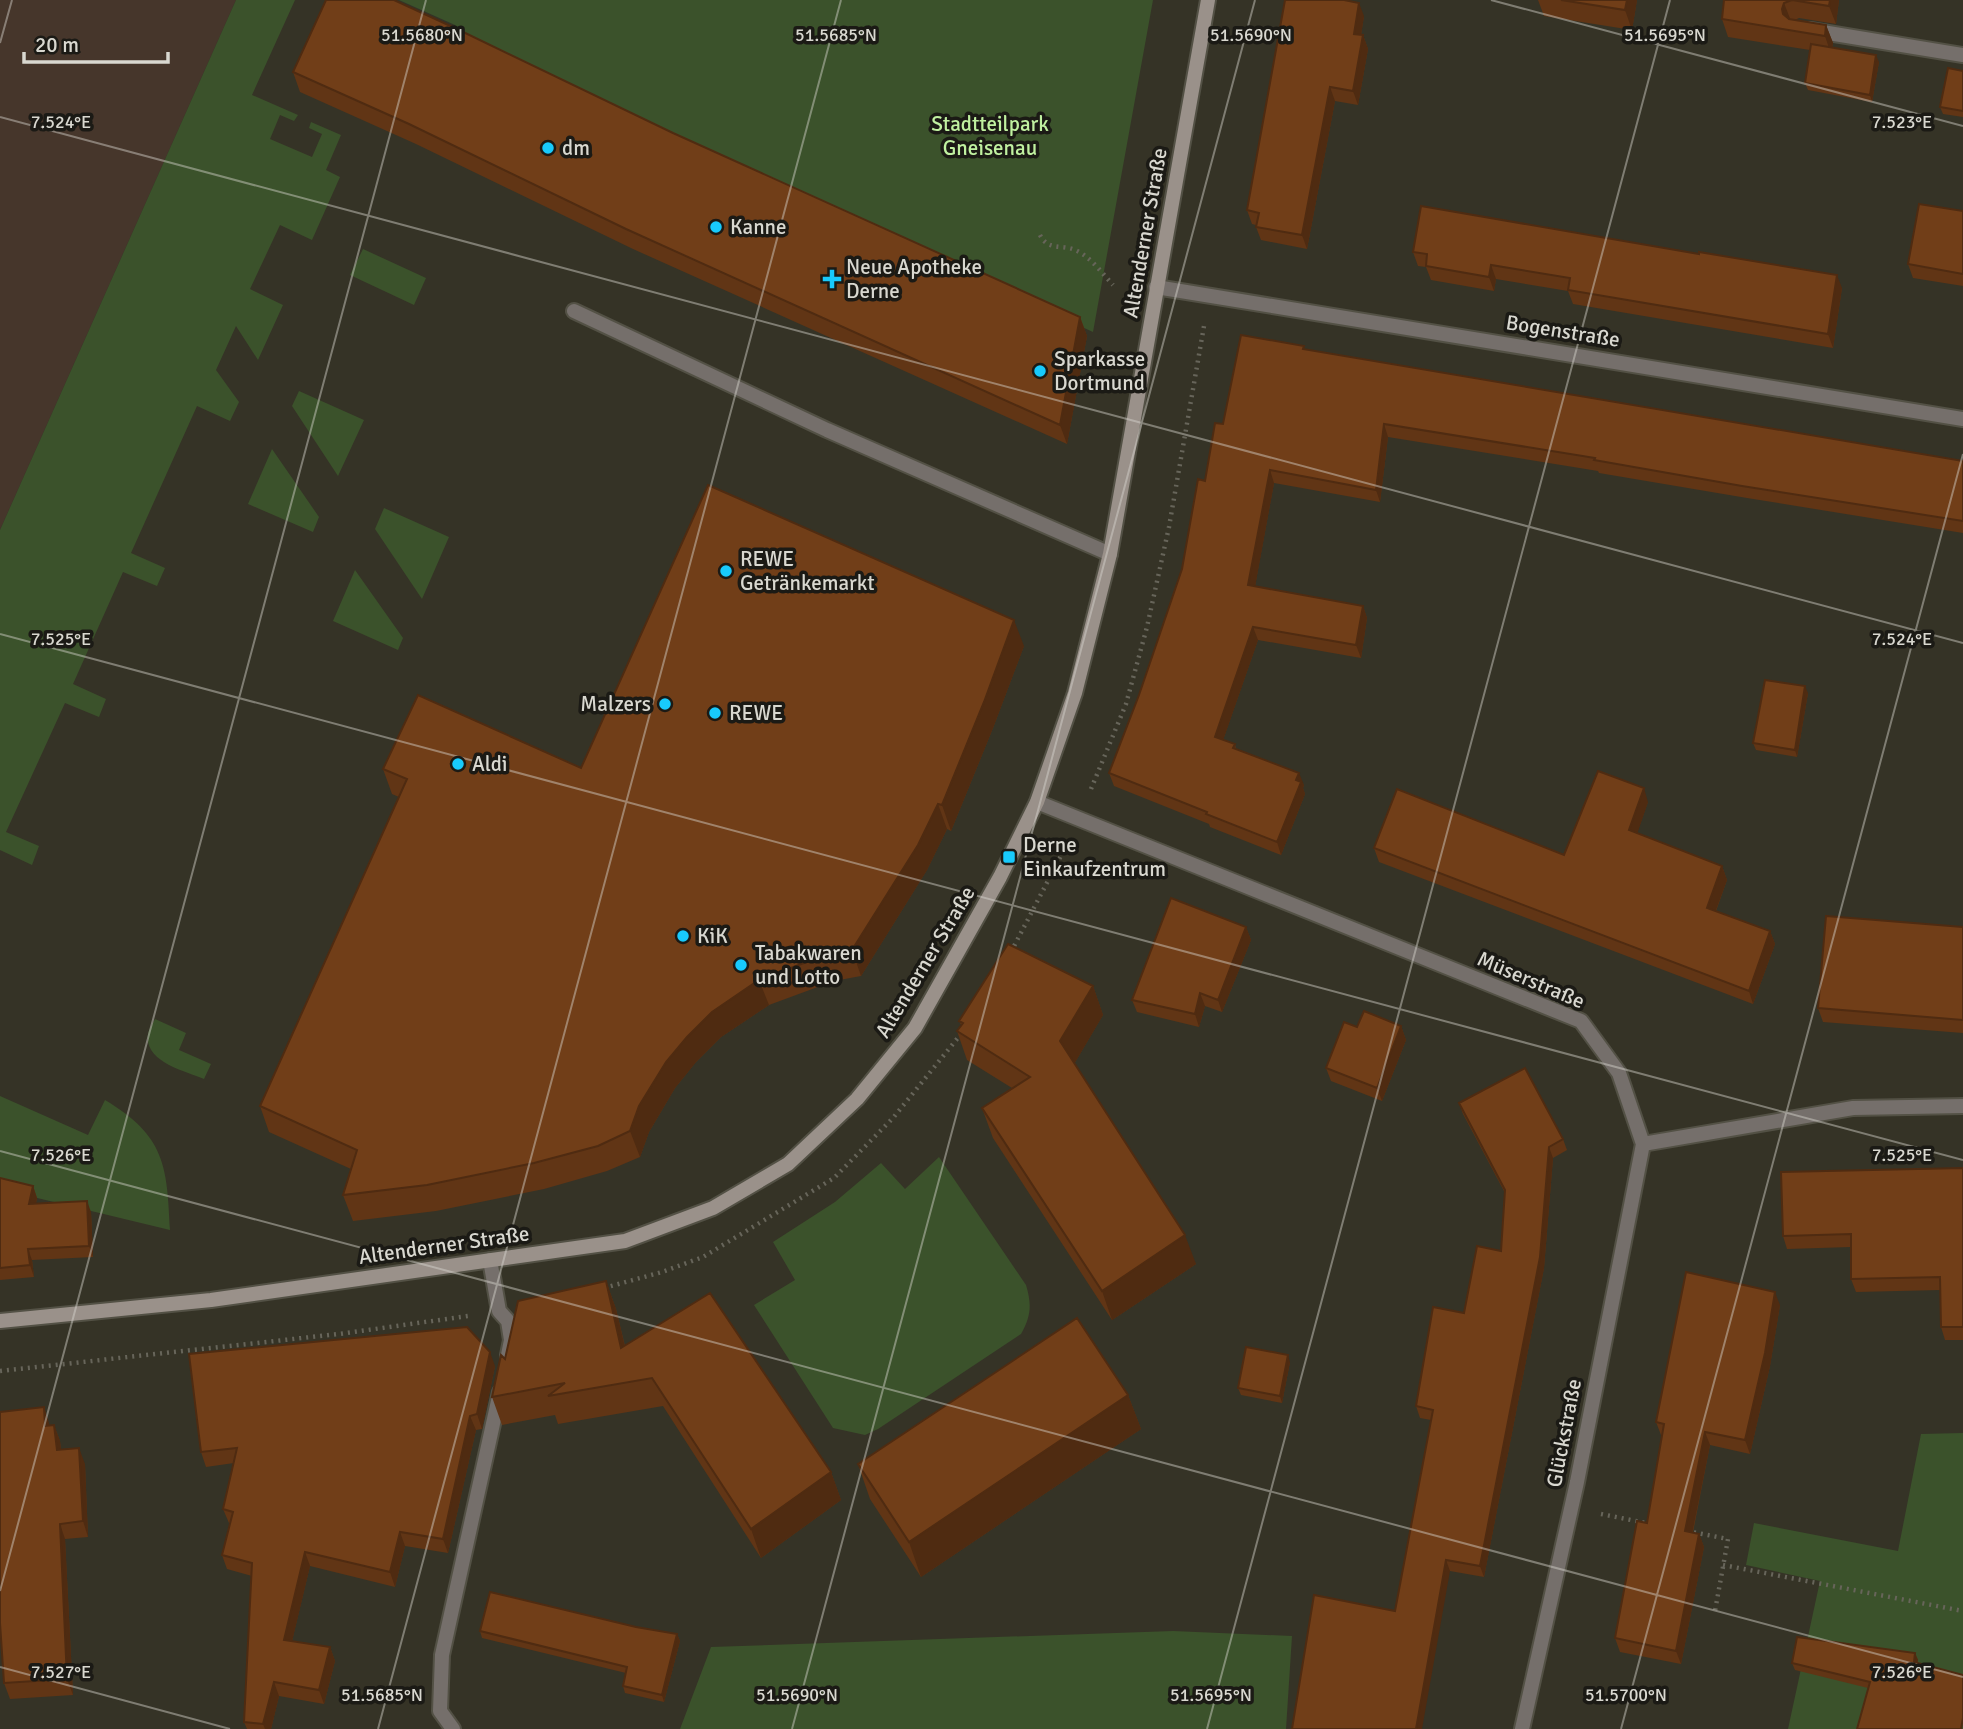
<svg xmlns="http://www.w3.org/2000/svg" width="1963" height="1729" viewBox="0 0 1963 1729" font-family="Signika,sans-serif">
	<rect width="100%" height="100%" fill="#353326"/>
	<!-- commercial -->
	<path fill="#46362b" d="M 0,0 L 236,0 L 0,530 Z"/>
	<!-- green -->
	<path fill="#3b522b" d="M 236,0 L 295,0 L 252,95 L 298,115 L 294,121 L 280,115 L 270,139 L 312,157 L 322,134 L 309,128 L 311,122 L 341,135 L 326,170 L 340,177 L 312,240 L 280,225 L 250,289 L 283,305 L 258,360 L 236,326 L 216,370 L 239,402 L 230,421 L 197,406 L 131,553 L 165,568 L 157,586 L 123,572 L 73,684 L 106,699 L 99,717 L 65,703 L 6,832 L 39,846 L 32,865 L 0,850 L 0,530 Z
		M 399,0 L 1153,0 L 1093,332 L 448,41 L 455,25 Z
		M 363,249 L 426,278 L 414,305 L 350,275 Z
		M 299,391 L 364,420 L 338,476 L 292,406 Z
		M 272,449 L 319,517 L 313,532 L 248,504 Z
		M 384,508 L 449,537 L 422,599 L 375,529 Z
		M 355,570 L 403,638 L 398,650 L 333,621 Z
		M 155,1019 L 186,1033 L 179,1050 L 211,1064 L 204,1079 C 185,1071 144,1062 148,1034 C 149,1029 153,1023 155,1019 Z
		M 0,1096 L 88,1135 L 105,1100 C 165,1136 167,1165 170,1230 L 0,1189 Z
		M 939,1157 L 1026,1285 C 1032,1305 1031,1316 1021,1334 L 878,1429 L 865,1435 L 833,1428 L 754,1305 L 795,1280 L 773,1242 L 835,1202 L 881,1163 L 905,1189 Z
		M 1963,1433 L 1963,1729 L 1788,1729 L 1820,1581 L 1746,1565 L 1754,1523 L 1898,1551 L 1921,1434 Z
		M 1173,1631 L 1292,1636 L 1286,1729 L 680,1729 L 711,1647 Z"/>
	<g fill="none" stroke-linecap="round" stroke-linejoin="round">
		<!-- lane casing -->
		<g stroke="#535145" stroke-width="18">
			<path id="lane" d="M 1810,30 L 1963,55
				M 574,311 L 827,430 L 1110,554
				M 490,1260 L 499,1311 L 508,1321 L 511,1340 L 508,1355
				M 453,1729 L 440,1711 L 442,1655 L 500,1392"/>
		</g>
		<!-- street casing -->
		<g stroke="#535145" stroke-width="18">
			<path id="street" d="M 1156,287 L 1963,419
				M 1037,802 L 1581,1021 L 1619,1073 L 1643,1144
				M 1643,1144 L 1853,1108 L 1963,1106
				M 1522,1729 L 1577,1482 L 1643,1144"/>
		</g>
		<!-- secondary casing -->
		<g stroke="#535145" stroke-width="18">
			<path id="secondary" d="M 0,1321 L 211,1300 L 625,1241 L 713,1208 L 788,1164 L 857,1099 L 915,1028 L 1000,877 L 1037,802 L 1075,693 L 1110,554 L 1208,0"/>
		</g>
		<!-- path -->
		<path stroke="#67655a" stroke-width="4.5" stroke-dasharray="2 5" stroke-linecap="butt" d="M 1040,235 C 1048,251 1061,244 1075,250 C 1090,256 1102,273 1113,285
			M 1091,789 L 1126,704 L 1147,627 L 1169,527 L 1204,326
			M 1011,952 L 1065,848
			M 604,1288 L 662,1272 L 703,1257 L 834,1178 L 893,1118 L 961,1034
			M 0,1371 L 339,1334 L 468,1316
			M 1601,1514 L 1651,1524
			M 1687,1531 L 1728,1539 L 1715,1611
			M 1723,1565 L 1963,1611"/>
		<!-- lane -->
		<use href="#lane" stroke="#756f6b" stroke-width="14"/>
		<!-- street -->
		<use href="#street" stroke="#756f6b" stroke-width="14"/>
		<!-- secondary -->
		<use href="#secondary" stroke="#9a918a" stroke-width="14"/>
	</g>
	<!-- wall -->
	<path fill="#613515" d="M 1538,0 L 1637,0 L 1632,30 L 1544,16 Z
		M 1724,0 L 1839,0 L 1836,24 L 1799,18 L 1795,20 L 1826,25 L 1833,43 L 1832,48 L 1879,62 L 1872,102 L 1808,90 L 1805,83 L 1810,50 L 1728,37 L 1722,19 Z
		M 1364,16 L 1361,35 L 1363,35 L 1368,49 L 1358,105 L 1335,101 L 1307,249 L 1261,240 L 1256,227 L 1256,225 L 1252,224 L 1247,210 Z
		M 1963,71 L 1963,117 L 1943,114 L 1940,107 Z
		M 293,72 L 673,133 L 1080,317 L 1087,336 L 1067,444 L 633,249 L 416,144 L 300,92 Z
		M 1963,211 L 1963,286 L 1913,278 L 1908,264 Z
		M 1413,252 L 1842,288 L 1833,348 L 1573,304 L 1568,291 L 1496,279 L 1494,291 L 1431,280 L 1426,267 L 1418,266 Z
		M 1305,349 L 1963,461 L 1963,533 L 1747,498 L 1599,473 L 1598,471 L 1388,437 L 1380,502 L 1274,483 L 1255,586 L 1363,606 L 1367,618 L 1361,658 L 1258,640 L 1223,740 L 1235,744 L 1236,749 L 1304,785 L 1303,788 L 1305,794 L 1281,855 L 1210,827 L 1209,824 L 1114,786 L 1109,773 L 1139,695 L 1182,569 L 1205,481 L 1223,424 Z
		M 1024,646 L 993,728 L 951,831 L 947,829 L 927,870 L 861,976 L 834,981 L 769,1005 L 721,1037 L 696,1062 L 675,1088 L 649,1132 L 640,1157 L 607,1171 L 544,1189 L 436,1211 L 353,1221 L 343,1195 L 351,1169 L 269,1132 L 260,1106 L 399,797 L 392,794 L 383,769 L 581,768 Z
		M 1808,693 L 1797,757 L 1756,750 L 1753,743 Z
		M 1648,802 L 1637,833 L 1722,866 L 1727,880 L 1716,911 L 1770,931 L 1775,944 L 1753,1004 L 1379,862 L 1374,848 L 1564,855 Z
		M 1246,927 L 1251,940 L 1222,1012 L 1205,1006 L 1199,1027 L 1137,1012 L 1132,1000 Z
		M 1963,927 L 1963,1033 L 1823,1022 L 1818,1008 Z
		M 1093,986 L 1103,1015 L 1074,1064 L 1196,1264 L 1112,1320 L 993,1138 L 982,1108 L 1012,1088 L 967,1060 L 957,1031 L 961,1025 L 959,1021 Z
		M 1401,1026 L 1406,1040 L 1382,1101 L 1331,1081 L 1326,1068 Z
		M 1459,1103 L 1563,1139 L 1567,1150 L 1553,1158 L 1544,1268 L 1484,1577 L 1450,1571 L 1395,1611 L 1431,1420 L 1420,1418 L 1416,1406 L 1464,1313 L 1501,1251 L 1505,1193 L 1463,1114 Z
		M 1963,1168 L 1963,1340 L 1945,1340 L 1941,1327 L 1940,1290 L 1856,1292 L 1851,1279 L 1851,1247 L 1787,1249 L 1783,1236 Z
		M 0,1178 L 33,1186 L 37,1198 L 36,1203 L 91,1212 L 93,1257 L 32,1260 L 34,1277 L 0,1280 Z
		M 606,1281 L 616,1309 L 625,1346 L 831,1472 L 841,1500 L 761,1558 L 663,1406 L 558,1424 L 555,1415 L 502,1425 L 492,1397 L 505,1359 Z
		M 1780,1305 L 1770,1366 L 1750,1454 L 1710,1445 L 1693,1532 L 1699,1534 L 1704,1547 L 1681,1664 L 1620,1652 L 1615,1638 L 1647,1523 L 1662,1436 L 1661,1435 L 1656,1422 Z
		M 1290,1362 L 1282,1403 L 1241,1395 L 1238,1388 Z
		M 495,1366 L 482,1429 L 476,1430 L 448,1553 L 405,1546 L 395,1587 L 310,1566 L 292,1641 L 330,1647 L 335,1661 L 324,1704 L 279,1696 L 271,1729 L 247,1729 L 244,1722 L 252,1576 L 227,1569 L 222,1555 L 230,1524 L 229,1523 L 223,1509 L 234,1463 L 206,1467 L 201,1452 Z
		M 1128,1395 L 1141,1429 L 921,1577 L 870,1499 L 858,1464 Z
		M 49,1423 L 49,1425 L 54,1425 L 60,1441 L 61,1450 L 85,1464 L 88,1537 L 65,1539 L 73,1695 L 10,1699 L 4,1683 Z
		M 636,1627 L 677,1634 L 680,1641 L 664,1702 L 625,1693 L 623,1686 L 626,1673 L 482,1638 L 480,1631 Z
		M 1915,1653 L 1918,1660 L 1917,1663 L 1868,1688 L 1795,1670 L 1792,1663 Z"/>
	<!-- shaded-wall -->
	<path fill="#4f2b11" d="M 1627,0 L 1637,0 L 1632,30 L 1625,10 Z
		M 1830,0 L 1839,0 L 1836,24 L 1829,6 Z
		M 1359,3 L 1364,16 L 1359,48 L 1354,34 Z
		M 1784,3 L 1791,21 L 1788,27 L 1789,32 L 1782,9 Z
		M 1826,25 L 1833,43 L 1831,54 L 1825,36 Z
		M 1363,35 L 1368,49 L 1358,105 L 1353,91 Z
		M 1876,55 L 1879,62 L 1872,102 L 1870,95 Z
		M 1330,87 L 1335,101 L 1307,249 L 1302,235 Z
		M 1491,265 L 1496,279 L 1494,291 L 1489,277 Z
		M 1837,275 L 1842,288 L 1833,348 L 1828,334 Z
		M 1080,317 L 1087,336 L 1067,444 L 1060,425 Z
		M 1384,424 L 1388,437 L 1380,502 L 1376,490 Z
		M 1270,470 L 1274,483 L 1253,598 L 1248,585 Z
		M 1363,606 L 1367,618 L 1361,658 L 1356,645 Z
		M 1014,620 L 1024,646 L 993,728 L 951,831 L 942,805 Z
		M 1253,627 L 1258,640 L 1220,749 L 1215,737 Z
		M 1805,686 L 1808,693 L 1797,757 L 1795,750 Z
		M 1299,773 L 1304,785 L 1303,788 L 1305,794 L 1281,855 L 1277,842 Z
		M 1644,788 L 1648,802 L 1634,843 L 1629,830 Z
		M 938,804 L 947,829 L 927,870 L 861,976 L 852,950 Z
		M 1722,866 L 1727,880 L 1712,921 L 1707,908 Z
		M 1246,927 L 1251,940 L 1222,1012 L 1218,1000 Z
		M 1770,931 L 1775,944 L 1753,1004 L 1749,991 Z
		M 759,980 L 769,1005 L 721,1037 L 696,1062 L 675,1088 L 649,1132 L 640,1157 L 630,1131 L 639,1106 L 666,1062 L 687,1037 L 712,1012 Z
		M 1093,986 L 1103,1015 L 1070,1071 L 1060,1041 Z
		M 1200,993 L 1205,1006 L 1199,1027 L 1195,1014 Z
		M 1401,1026 L 1406,1040 L 1382,1101 L 1377,1088 Z
		M 1549,1147 L 1553,1158 L 1544,1268 L 1484,1577 L 1480,1566 Z
		M 33,1186 L 37,1198 L 34,1215 L 29,1204 Z
		M 87,1201 L 91,1212 L 93,1257 L 89,1246 Z
		M 1185,1235 L 1196,1264 L 1112,1320 L 1102,1291 Z
		M 28,1249 L 32,1260 L 34,1277 L 30,1265 Z
		M 606,1281 L 616,1309 L 632,1377 L 621,1348 Z
		M 1775,1292 L 1780,1305 L 1770,1366 L 1750,1454 L 1745,1440 Z
		M 490,1352 L 495,1366 L 482,1429 L 477,1414 Z
		M 1288,1355 L 1290,1362 L 1282,1403 L 1280,1396 Z
		M 1128,1395 L 1141,1429 L 921,1577 L 909,1542 Z
		M 44,1407 L 49,1423 L 51,1441 L 45,1426 Z
		M 470,1416 L 476,1430 L 448,1553 L 443,1539 Z
		M 54,1425 L 60,1441 L 63,1466 L 57,1450 Z
		M 1705,1432 L 1710,1445 L 1690,1544 L 1685,1531 Z
		M 79,1448 L 85,1464 L 88,1537 L 83,1521 Z
		M 831,1472 L 841,1500 L 761,1558 L 751,1529 Z
		M 60,1524 L 65,1539 L 73,1695 L 67,1679 Z
		M 400,1532 L 405,1546 L 395,1587 L 390,1572 Z
		M 1699,1534 L 1704,1547 L 1681,1664 L 1676,1651 Z
		M 305,1552 L 310,1566 L 289,1654 L 284,1640 Z
		M 1446,1560 L 1450,1571 L 1422,1729 L 1416,1729 Z
		M 677,1634 L 680,1641 L 664,1702 L 662,1695 Z
		M 330,1647 L 335,1661 L 324,1704 L 319,1690 Z
		M 1915,1653 L 1918,1660 L 1916,1669 L 1914,1662 Z
		M 274,1682 L 279,1696 L 271,1729 L 265,1729 L 263,1724 Z"/>
	<!-- building -->
	<path fill="#713e18" stroke="#4f2b11" stroke-width="2" d="M 326,0 L 394,0 L 457,29 L 673,133 L 1080,317 L 1060,425 L 626,229 L 409,124 L 293,72 Z
		M 1285,0 L 1344,0 L 1359,3 L 1354,34 L 1363,35 L 1353,91 L 1330,87 L 1302,235 L 1256,227 L 1259,213 L 1247,210 Z
		M 1561,0 L 1627,0 L 1625,10 Z
		M 1724,0 L 1830,0 L 1829,6 L 1792,0 L 1784,3 L 1782,9 L 1783,14 L 1789,19 L 1826,25 L 1825,36 L 1722,19 Z
		M 1811,44 L 1876,55 L 1870,95 L 1805,83 Z
		M 1948,68 L 1963,71 L 1963,111 L 1940,107 Z
		M 1919,204 L 1963,211 L 1963,274 L 1908,264 Z
		M 1421,206 L 1699,254 L 1699,252 L 1837,275 L 1828,334 L 1568,290 L 1570,278 L 1491,265 L 1489,277 L 1426,266 L 1427,254 L 1413,252 Z
		M 1241,335 L 1304,346 L 1303,349 L 1963,461 L 1963,521 L 1742,486 L 1594,460 L 1595,458 L 1384,424 L 1376,490 L 1270,470 L 1248,585 L 1363,606 L 1356,645 L 1253,627 L 1215,737 L 1235,744 L 1233,748 L 1299,773 L 1296,780 L 1301,782 L 1277,842 L 1206,814 L 1207,812 L 1109,773 L 1139,695 L 1182,569 L 1198,479 L 1205,481 L 1215,423 L 1223,424 Z
		M 708,485 L 1014,620 L 984,702 L 942,805 L 938,804 L 918,845 L 852,950 L 825,955 L 759,980 L 712,1012 L 687,1037 L 666,1062 L 639,1106 L 630,1131 L 598,1146 L 534,1163 L 427,1185 L 343,1195 L 357,1150 L 260,1106 L 407,779 L 383,769 L 418,695 L 581,768 Z
		M 1765,680 L 1805,686 L 1795,750 L 1753,743 Z
		M 1598,771 L 1644,788 L 1629,830 L 1722,866 L 1707,908 L 1770,931 L 1749,991 L 1374,848 L 1397,789 L 1564,855 Z
		M 1171,898 L 1246,927 L 1218,1000 L 1200,993 L 1195,1014 L 1132,1000 Z
		M 1826,916 L 1963,927 L 1963,1020 L 1818,1008 Z
		M 1008,944 L 1093,986 L 1060,1041 L 1185,1235 L 1102,1291 L 982,1108 L 1030,1077 L 957,1031 L 963,1023 L 959,1021 Z
		M 1364,1011 L 1401,1026 L 1377,1088 L 1326,1068 L 1344,1022 L 1357,1027 Z
		M 1525,1068 L 1563,1139 L 1549,1147 L 1540,1257 L 1480,1566 L 1446,1560 L 1416,1729 L 1292,1729 L 1314,1595 L 1395,1611 L 1433,1410 L 1416,1406 L 1433,1307 L 1464,1313 L 1477,1246 L 1501,1251 L 1505,1190 L 1459,1103 Z
		M 1963,1168 L 1963,1327 L 1941,1327 L 1940,1277 L 1851,1279 L 1851,1234 L 1783,1236 L 1781,1172 Z
		M 0,1178 L 33,1186 L 29,1204 L 87,1201 L 89,1246 L 28,1249 L 30,1265 L 0,1268 Z
		M 1686,1272 L 1775,1292 L 1765,1353 L 1745,1440 L 1705,1432 L 1685,1531 L 1699,1534 L 1676,1651 L 1615,1638 L 1637,1521 L 1647,1523 L 1664,1424 L 1656,1422 Z
		M 606,1281 L 621,1348 L 710,1293 L 831,1472 L 751,1529 L 652,1378 L 548,1396 L 565,1383 L 492,1397 L 501,1355 L 505,1359 L 518,1301 Z
		M 1077,1318 L 1128,1395 L 909,1542 L 858,1464 Z
		M 467,1327 L 490,1352 L 477,1414 L 470,1416 L 443,1539 L 400,1532 L 390,1572 L 305,1552 L 284,1640 L 330,1647 L 319,1690 L 274,1682 L 263,1724 L 244,1722 L 252,1563 L 222,1555 L 233,1512 L 223,1509 L 237,1448 L 201,1452 L 189,1354 Z
		M 1246,1347 L 1288,1355 L 1280,1396 L 1238,1388 Z
		M 44,1407 L 45,1426 L 54,1425 L 57,1450 L 79,1448 L 83,1521 L 60,1524 L 67,1679 L 4,1683 L 0,1623 L 0,1412 Z
		M 490,1592 L 636,1627 L 677,1634 L 662,1695 L 623,1686 L 627,1667 L 480,1631 Z
		M 1797,1637 L 1915,1653 L 1914,1662 L 1963,1675 L 1963,1718 L 1961,1729 L 1857,1729 L 1870,1682 L 1792,1663 Z"/>
	<!-- ticks -->
	<path fill="none" stroke="#d9d8d0" stroke-width="2" stroke-opacity="0.45" d="M 1491,0 L 1963,126M 0,43 L 12,0M 0,117 L 1963,643M 0,634 L 1963,1160M 0,1151 L 1963,1677M 0,1591 L 426,0M 0,1667 L 230,1729M 378,1729 L 841,0M 792,1729 L 1255,0M 1207,1729 L 1670,0M 1621,1729 L 1963,454"/>
	<!-- markers -->
	<g fill="#18cafc" stroke="#1b1a15" stroke-width="2.5">
		<circle cx="548" cy="148" r="7"/>
		<circle cx="716" cy="227" r="7"/>
		<path d="M828.5 268.5h7v7h7v7h-7v7h-7v-7h-7v-7h7z"/>
		<circle cx="1040" cy="371" r="7"/>
		<circle cx="726" cy="571" r="7"/>
		<circle cx="665" cy="704" r="7"/>
		<circle cx="715" cy="713" r="7"/>
		<circle cx="458" cy="764" r="7"/>
		<rect x="1002" y="850" width="14" height="14" rx="3.5"/>
		<circle cx="683" cy="936" r="7"/>
		<circle cx="741" cy="965" r="7"/>
	</g>
	<g text-anchor="middle" stroke-width="7" stroke-linejoin="round" paint-order="stroke">
		<!-- park labels -->
		<g font-size="21" fill="#c0f1a0" stroke="#1b1a15">
			<text x="990" y="131">Stadtteilpark<tspan x="990" dy="24">Gneisenau</tspan></text>
		</g>
		<!-- poi labels -->
		<g font-size="21" fill="#d9d8d0" stroke="#1b1a15" text-anchor="start">
			<text x="562" y="155">dm</text>
			<text x="730" y="234">Kanne</text>
			<text x="846" y="274">Neue Apotheke<tspan x="846" dy="24">Derne</tspan></text>
			<text x="1054" y="366">Sparkasse<tspan x="1054" dy="24">Dortmund</tspan></text>
			<text x="740" y="566">REWE<tspan x="740" dy="24">Getränkemarkt</tspan></text>
			<text x="651" y="711" text-anchor="end">Malzers</text>
			<text x="729" y="720">REWE</text>
			<text x="472" y="771">Aldi</text>
			<text x="1023" y="852">Derne<tspan x="1023" dy="24">Einkaufzentrum</tspan></text>
			<text x="697" y="943">KiK</text>
			<text x="755" y="960">Tabakwaren<tspan x="755" dy="24">und Lotto</tspan></text>
		</g>
		<!-- street labels -->
		<g font-size="21" fill="#d9d8d0" stroke="#1b1a15">
			<text transform="translate(1145 233) rotate(-80)" y="7">Altenderner Straße</text>
			<text transform="translate(1563 331) rotate(9)" y="7">Bogenstraße</text>
			<text transform="translate(925 962) rotate(-59)" y="7">Altenderner Straße</text>
			<text transform="translate(1531 980) rotate(23)" y="7">Müserstraße</text>
			<text transform="translate(444 1245) rotate(-8)" y="7">Altenderner Straße</text>
			<text transform="translate(1564 1433) rotate(-79)" y="7">Glückstraße</text>
		</g>
	</g>
	<g font-size="18" text-anchor="middle" fill="#d9d8d0" stroke="#1b1a15" stroke-width="7" stroke-linejoin="round" paint-order="stroke">
		<text x="422" y="41">51.5680°N</text>
		<text x="836" y="41">51.5685°N</text>
		<text x="1251" y="41">51.5690°N</text>
		<text x="1665" y="41">51.5695°N</text>
		<text x="61" y="128">7.524°E</text>
		<text x="1902" y="128">7.523°E</text>
		<text x="61" y="645">7.525°E</text>
		<text x="1902" y="645">7.524°E</text>
		<text x="61" y="1161">7.526°E</text>
		<text x="1902" y="1161">7.525°E</text>
		<text x="61" y="1678">7.527°E</text>
		<text x="1902" y="1678">7.526°E</text>
		<text x="382" y="1701">51.5685°N</text>
		<text x="797" y="1701">51.5690°N</text>
		<text x="1211" y="1701">51.5695°N</text>
		<text x="1626" y="1701">51.5700°N</text>
	</g>
	<!-- scale -->
	<path d="M24 52v10h144v-10" fill="none" stroke="#d9d8d0" stroke-width="3.5"/>
	<text x="35" y="52" font-size="21" fill="#d9d8d0" stroke="#1b1a15" stroke-width="5" paint-order="stroke">20 m</text>
</svg>
